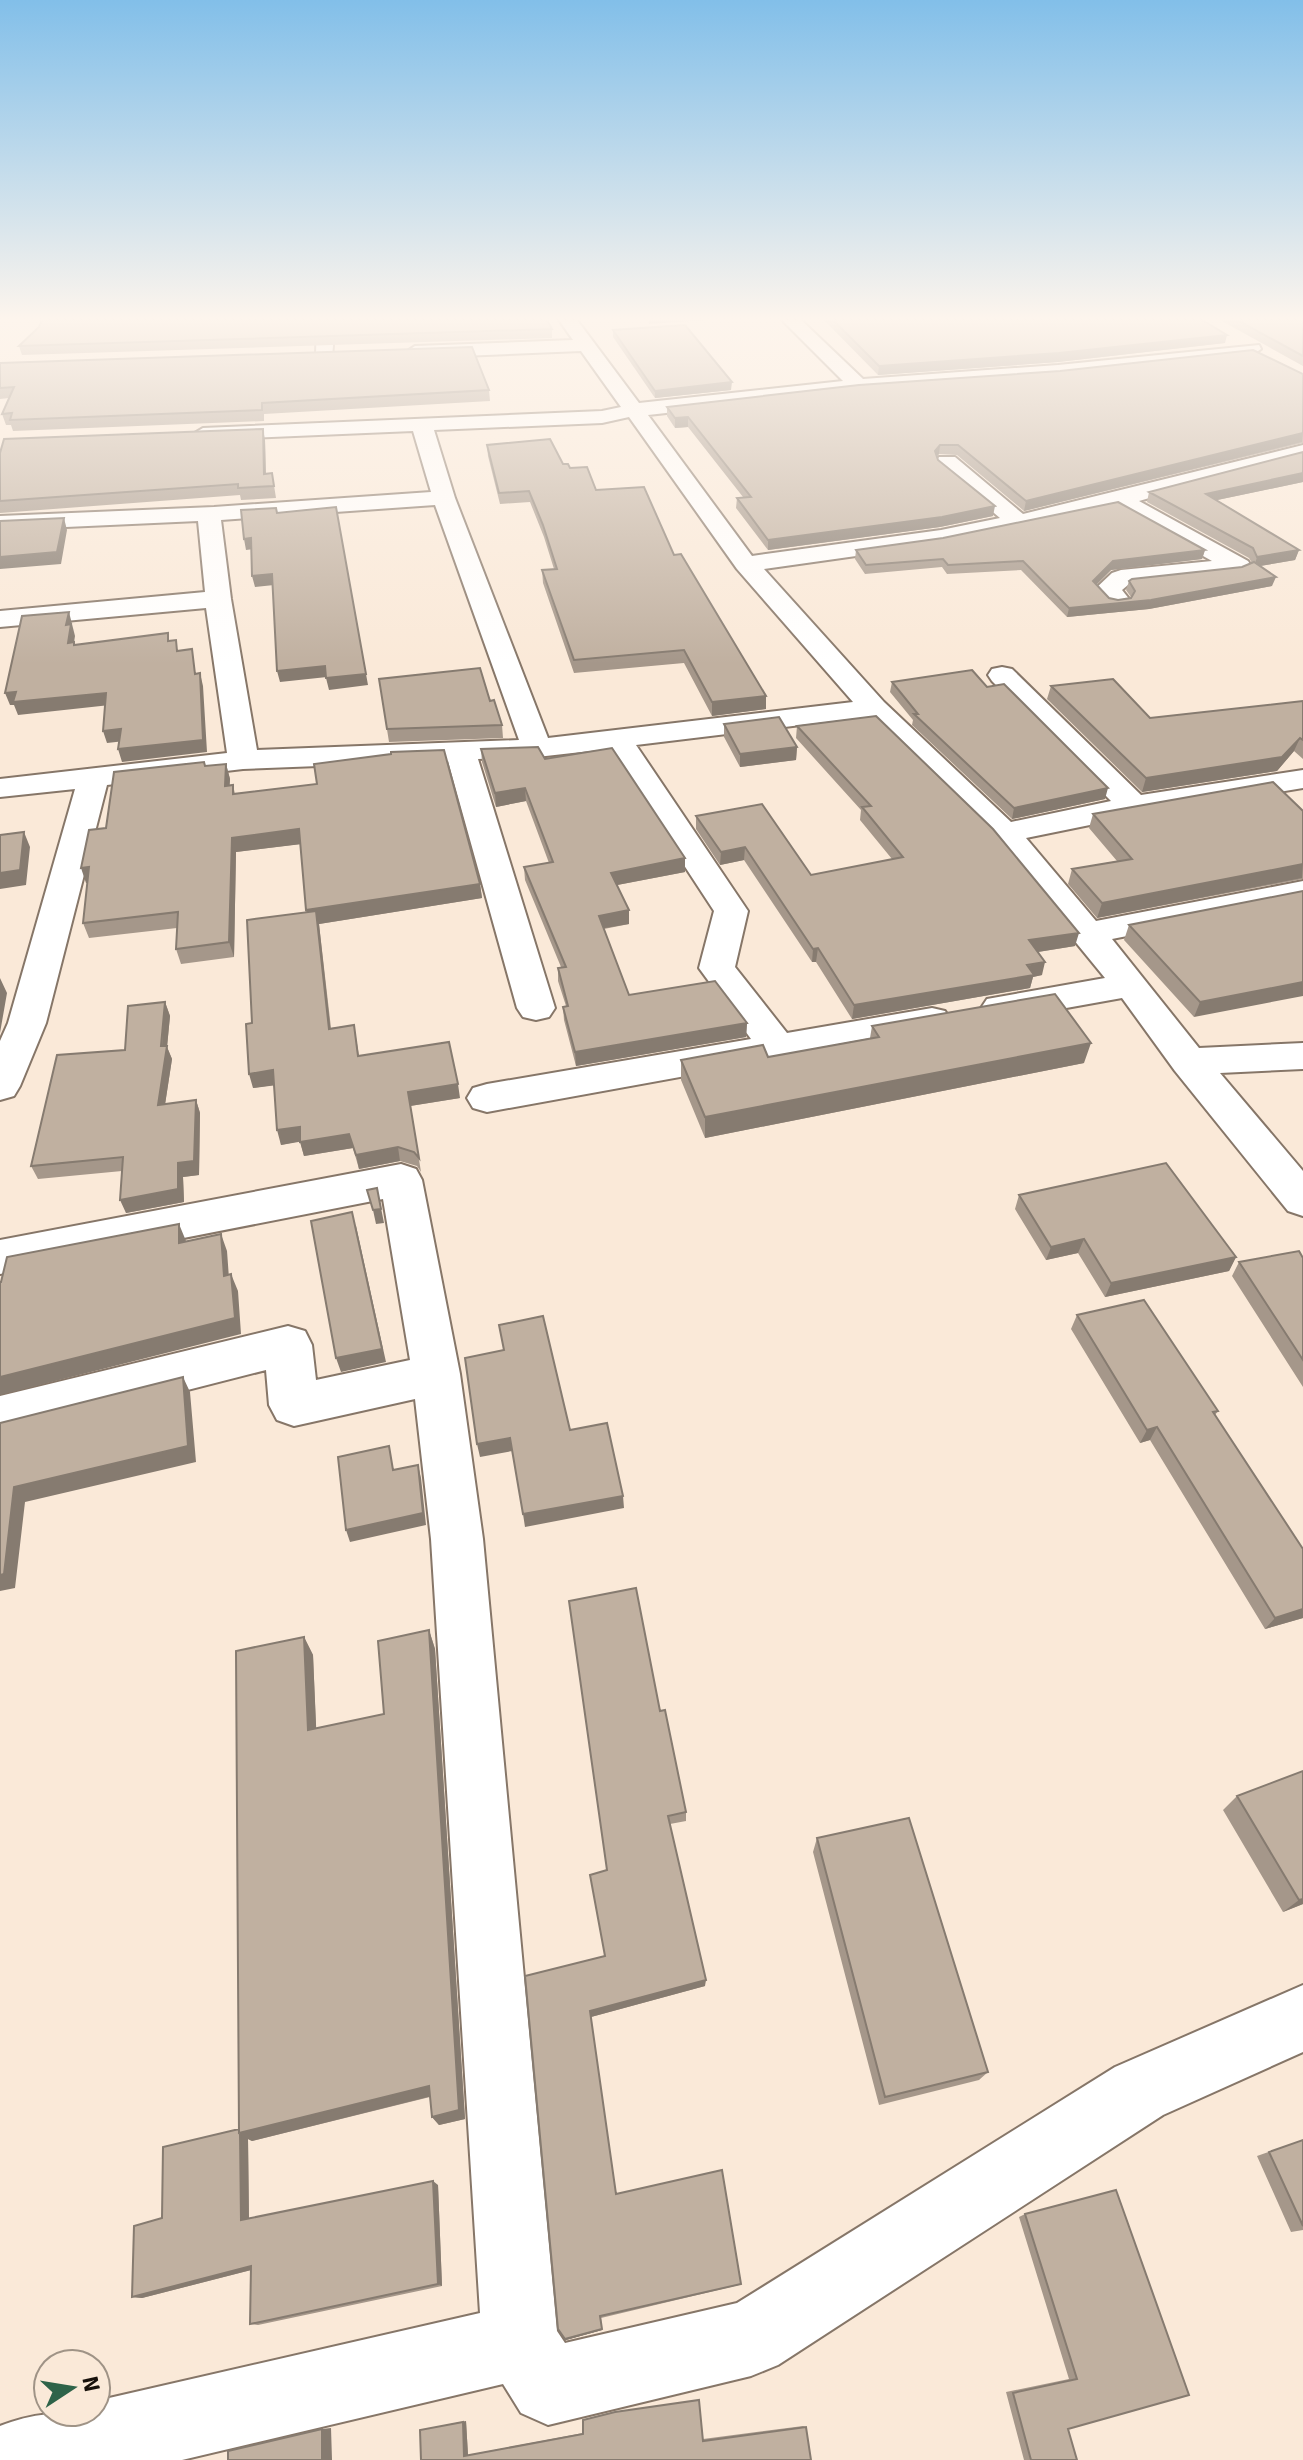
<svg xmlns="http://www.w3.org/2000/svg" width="1303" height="2460" viewBox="0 0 1303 2460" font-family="Signika,sans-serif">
	<rect width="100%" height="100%" fill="#fae9d8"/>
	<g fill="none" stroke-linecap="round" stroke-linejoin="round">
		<!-- minor casing -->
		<g stroke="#867668" stroke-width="4">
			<path id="minor" d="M 317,320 L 335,320 L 332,358 L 318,358 L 316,354 Z
				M 559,320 L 577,320 L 639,403 L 843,381 L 782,320 L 801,320 L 863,379 L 1058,365 L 1259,345 L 1261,349 L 1252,355 C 1051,378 849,392 648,415 L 752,556 L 941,530 L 1000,518 L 939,467 L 936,462 L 939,457 L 955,457 L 1023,514 L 1303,445 L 1303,457 L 1257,467 L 1139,501 L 1248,561 L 1251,566 L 1248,571 L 1239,573 L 1128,585 L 1122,590 L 1130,600 L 1126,605 C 1111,609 1103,603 1094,590 L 1112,573 L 1121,570 L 1212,561 L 1116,507 L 941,544 L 764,569 L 884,702 L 1011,822 L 1111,801 L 992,681 L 988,675 L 992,669 L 1002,667 L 1012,669 L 1141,795 L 1303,770 L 1303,788 L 1134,816 L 1026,838 L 1096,921 L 1303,881 L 1303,901 L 1112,939 L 1199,1048 L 1303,1043 L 1303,1069 L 1220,1073 L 1303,1171 L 1303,1216 L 1288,1211 L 1175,1071 L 1122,998 L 1000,1020 L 987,1017 L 981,1008 L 987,999 L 1105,978 L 992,840 L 867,717 L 636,745 L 748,911 L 735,967 L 787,1033 L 932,1008 L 945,1011 L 951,1020 L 945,1029 L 487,1112 L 473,1108 L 467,1098 L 473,1088 L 487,1084 L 751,1039 L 699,968 L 714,911 L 608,749 L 537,757 L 478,759 L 555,1008 L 549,1017 L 536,1020 L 523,1017 L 517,1008 L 448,761 L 243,769 L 107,785 L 46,1023 L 20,1086 L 14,1096 L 0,1100 L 0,1041 L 8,1023 L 75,789 L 0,797 L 0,779 L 227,753 L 206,608 L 0,627 L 0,611 L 205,592 L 198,521 L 0,530 L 0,516 L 214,507 L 431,492 L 413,431 L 203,440 L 193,434 L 203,428 L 602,411 L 621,407 L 581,351 L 415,358 L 406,352 L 415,346 L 573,340 ZM 629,417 L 737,569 L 853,702 L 548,738 L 455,498 L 434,430 L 602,423 ZM 435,505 L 519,740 L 257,750 L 231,599 L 221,520 Z
				M 401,1164 L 416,1169 L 422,1180 L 460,1374 L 483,1539 L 557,2331 L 565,2343 L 737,2303 L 1115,2067 L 1303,1985 L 1303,2052 L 1163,2115 L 778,2365 L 751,2376 L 548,2425 L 521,2413 L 503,2384 L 182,2460 L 0,2460 L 0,2426 C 32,2413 62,2412 96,2412 L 96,2401 L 480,2313 L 431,1539 L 415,1399 L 294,1426 L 277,1420 L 269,1405 L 266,1370 L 0,1438 L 0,1396 L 288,1326 L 305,1331 L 312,1345 L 316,1380 L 410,1360 L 383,1199 L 0,1274 L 0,1240 Z"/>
		</g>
		<!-- minor -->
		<use href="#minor" fill="#fff" fill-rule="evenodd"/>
	</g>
	<!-- wall -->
	<path fill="#a5978a" d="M 824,320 L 1202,320 L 1225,343 L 1058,362 L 878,375 Z
		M 1220,320 L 1303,320 L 1303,366 Z
		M 552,329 L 552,338 L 22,355 L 19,346 Z
		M 613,330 L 731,390 L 655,398 L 613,337 Z
		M 0,363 L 489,390 L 490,401 L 264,414 L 264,421 L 13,431 L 11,425 L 6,425 L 2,414 L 9,398 L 0,399 Z
		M 1303,374 L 1303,443 L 1024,511 L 957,455 L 939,454 L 937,456 L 938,460 L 993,516 L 940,527 L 768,550 L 736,508 L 737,498 L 743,497 L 688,427 L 675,428 L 667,416 L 667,407 Z
		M 265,440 L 266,474 L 272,473 L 276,498 L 241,500 L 240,495 L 0,513 L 0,453 Z
		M 487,445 L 563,464 L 570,468 L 674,555 L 766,696 L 766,709 L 712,716 L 684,663 L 574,673 L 543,583 L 542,570 L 554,569 L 544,537 L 530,502 L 500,504 L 488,456 Z
		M 1303,452 L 1303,482 L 1217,500 L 1299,550 L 1295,560 L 1260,566 L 1272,586 L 1149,609 L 1067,617 L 1021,570 L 947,574 L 942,567 L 865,574 L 855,559 L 856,550 L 1205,550 L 1202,559 L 1111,570 L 1097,584 L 1109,598 L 1118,600 L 1131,597 L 1126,590 L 1129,581 L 1242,567 L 1252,563 L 1249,558 L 1147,502 L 1149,492 Z
		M 379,679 L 490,701 L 502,725 L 503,738 L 389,742 Z
		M 892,682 L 987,687 L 1105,799 L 1012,819 L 912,725 L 913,720 L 890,692 Z
		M 1051,686 L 1150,718 L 1303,701 L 1303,759 L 1294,751 L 1277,771 L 1142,792 L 1047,699 Z
		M 724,724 L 797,747 L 796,760 L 740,767 L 724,737 Z
		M 797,726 L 1075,946 L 1038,952 L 1042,975 L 1033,977 L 1030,988 L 852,1019 L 816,962 L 812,962 L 744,860 L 720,865 L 696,829 L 696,816 L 811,875 L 892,859 L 860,820 L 861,810 L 796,738 Z
		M 481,749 L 545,759 L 685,872 L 617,885 L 629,910 L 629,924 L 604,929 L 629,995 L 747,1023 L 746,1037 L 576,1066 L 564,1020 L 563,1007 L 566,1006 L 558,981 L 558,968 L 561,967 L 525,880 L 524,867 L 549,863 L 526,801 L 496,807 L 482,762 Z
		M 226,764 L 230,779 L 229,785 L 233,785 L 235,794 L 480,884 L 482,898 L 319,924 L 331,1028 L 354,1025 L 359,1056 L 460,1098 L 410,1106 L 421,1172 L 417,1166 L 400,1161 L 359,1169 L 353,1148 L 304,1156 L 300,1141 L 281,1145 L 274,1085 L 253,1088 L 252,1023 L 307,912 L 300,844 L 236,852 L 234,957 L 181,964 L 176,949 L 177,928 L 89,938 L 83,923 L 88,883 L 86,883 L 106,828 L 206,766 Z
		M 1303,811 L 1303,879 L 1097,918 L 1068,884 L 1072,869 L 1117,861 L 1089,828 L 1093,814 Z
		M 1303,891 L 1194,1017 L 1124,940 L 1129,925 Z
		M 165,1002 L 170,1016 L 167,1047 L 172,1059 L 165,1104 L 196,1100 L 200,1113 L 199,1175 L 183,1177 L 184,1202 L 126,1213 L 122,1171 L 38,1179 L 31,1166 L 125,1050 Z
		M 872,1026 L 1084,1063 L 705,1138 L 681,1080 L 681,1060 L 768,1057 L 870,1038 Z
		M 1019,1195 L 1236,1257 L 1229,1271 L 1105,1297 L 1078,1253 L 1046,1260 L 1015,1209 Z
		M 1303,1258 L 1303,1387 L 1232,1276 L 1239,1262 Z
		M 1077,1315 L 1218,1411 L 1215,1415 L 1303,1549 L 1303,1618 L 1265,1629 L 1150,1440 L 1140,1443 L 1071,1329 Z
		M 429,1630 L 435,1649 L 465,2119 L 439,2125 L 432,2117 L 430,2097 L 252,2141 L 248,2139 L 249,2218 L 438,2185 L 442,2286 L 258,2325 L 250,2324 L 251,2270 L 142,2298 L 132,2297 L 162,2218 L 239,2129 L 304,1637 L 313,1655 L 316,1728 L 384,1714 Z
		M 660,1711 L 686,1812 L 686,1821 L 670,1824 L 705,1986 L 591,2017 L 616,2194 L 741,2284 L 739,2285 L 601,2318 L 602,2330 L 566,2340 L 525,1976 L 604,1956 L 607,1870 Z
		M 1303,1771 L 1303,1904 L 1283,1912 L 1223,1810 L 1237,1796 Z
		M 817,1838 L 988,2072 L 979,2080 L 879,2105 L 813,1852 Z
		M 1303,2140 L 1303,2230 L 1291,2232 L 1257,2156 Z
		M 1116,2190 L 1068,2429 L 1077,2460 L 1024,2460 L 1006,2392 L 1069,2379 L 1019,2217 L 1025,2214 Z
		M 466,2421 L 468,2455 L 583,2433 L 703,2439 L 803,2426 L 806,2427 L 811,2460 L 421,2460 L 420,2430 Z"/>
	<!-- shaded-wall -->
	<path fill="#867b70" d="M 649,320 L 707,320 L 649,324 Z
		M 1227,335 L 1225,343 L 1058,362 L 878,375 L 879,366 Z
		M 732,382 L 731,390 L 655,398 L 655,391 Z
		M 688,417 L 688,427 L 675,428 L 675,418 Z
		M 263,429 L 265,440 L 266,485 L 264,474 Z
		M 1303,433 L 1302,442 L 1024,511 L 1026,501 Z
		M 940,445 L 939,454 L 933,460 L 935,451 Z
		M 1303,473 L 1303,482 L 1203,503 L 1206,494 Z
		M 995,506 L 993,516 L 940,527 L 768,550 L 768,540 Z
		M 64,518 L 67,530 L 61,564 L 0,569 L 0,557 Z
		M 251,538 L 254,549 L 246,550 L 244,539 Z
		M 1205,550 L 1202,559 L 1111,570 L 1091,590 L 1093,581 L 1113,561 Z
		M 1299,550 L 1295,560 L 1254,567 L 1257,557 Z
		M 272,574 L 274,585 L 255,587 L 252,576 Z
		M 1276,577 L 1272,586 L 1149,609 L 1067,617 L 1069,608 Z
		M 69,612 L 75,636 L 72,655 L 68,643 L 66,625 Z
		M 325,666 L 327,677 L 280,682 L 277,671 Z
		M 200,673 L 203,686 L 207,752 L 122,762 L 118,749 Z
		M 366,674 L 368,685 L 329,690 L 326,678 Z
		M 16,692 L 106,693 L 110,705 L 18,715 L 14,705 L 10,705 L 5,693 Z
		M 766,696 L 766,709 L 712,716 L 712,702 Z
		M 121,729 L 125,741 L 107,743 L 103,731 Z
		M 1300,738 L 1294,751 L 1277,771 L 1142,792 L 1146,778 Z
		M 797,747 L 796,760 L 740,767 L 740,754 Z
		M 226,764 L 230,779 L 229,800 L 225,786 Z
		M 525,788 L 526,801 L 496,807 L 495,793 Z
		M 1108,788 L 1105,799 L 1012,819 L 1014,808 Z
		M 299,829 L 302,844 L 236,852 L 234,957 L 229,942 L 232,838 Z
		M 24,832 L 30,847 L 26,885 L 0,889 L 0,873 Z
		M 745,847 L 744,860 L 720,865 L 721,852 Z
		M 685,858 L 685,872 L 612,886 L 611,873 Z
		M 1303,864 L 1302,878 L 1097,918 L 1102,903 Z
		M 89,867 L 95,882 L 86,883 L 81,868 Z
		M 480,884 L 482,898 L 319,924 L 332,1043 L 306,910 Z
		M 629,910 L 629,924 L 599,929 L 599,916 Z
		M 1079,933 L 1075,946 L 1025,954 L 1029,940 Z
		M 818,948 L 816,962 L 812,962 L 813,949 Z
		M 1045,962 L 1042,975 L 1033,977 L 1030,988 L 852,1019 L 854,1005 Z
		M 0,978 L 7,993 L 0,1033 Z
		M 1303,982 L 1303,996 L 1194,1017 L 1200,1002 Z
		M 165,1002 L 170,1016 L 167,1047 L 172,1059 L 163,1118 L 158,1105 Z
		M 747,1023 L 746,1037 L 576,1066 L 575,1052 Z
		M 1091,1043 L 1084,1063 L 705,1138 L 705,1117 Z
		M 273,1070 L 277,1085 L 253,1088 L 249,1074 Z
		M 458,1084 L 460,1098 L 410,1106 L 421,1172 L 408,1092 Z
		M 196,1100 L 200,1113 L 199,1175 L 183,1177 L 184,1202 L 126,1213 L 120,1200 L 178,1163 Z
		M 300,1127 L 304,1141 L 281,1145 L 277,1130 Z
		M 349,1134 L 353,1148 L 304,1156 L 300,1142 Z
		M 398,1147 L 400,1161 L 359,1169 L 356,1155 Z
		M 377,1188 L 384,1223 L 376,1224 L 373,1210 Z
		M 179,1224 L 186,1241 L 186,1259 L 179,1243 Z
		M 356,1226 L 386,1362 L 341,1372 L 336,1358 Z
		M 221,1234 L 227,1251 L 230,1292 L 224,1276 Z
		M 1084,1239 L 1078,1253 L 1046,1260 L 1051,1247 Z
		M 1236,1257 L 1229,1271 L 1105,1297 L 1111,1283 Z
		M 231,1274 L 238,1291 L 241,1334 L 0,1395 L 0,1377 Z
		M 183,1377 L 190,1392 L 196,1462 L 25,1502 L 15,1588 L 0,1591 L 0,1575 L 14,1487 Z
		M 1157,1427 L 1150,1440 L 1140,1443 L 1147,1430 Z
		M 510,1438 L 512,1451 L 480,1457 L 477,1444 Z
		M 418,1465 L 421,1478 L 426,1525 L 350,1542 L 346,1530 Z
		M 623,1496 L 624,1508 L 525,1527 L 523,1514 Z
		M 1303,1609 L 1303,1618 L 1265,1629 L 1275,1618 Z
		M 429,1630 L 435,1649 L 465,2119 L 439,2125 L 432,2117 Z
		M 304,1637 L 313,1655 L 317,1747 L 308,1730 Z
		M 1303,1899 L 1303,1904 L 1283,1912 L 1299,1900 Z
		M 706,1980 L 705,1986 L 591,2017 L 590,2011 Z
		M 429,2086 L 436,2095 L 252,2141 L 248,2139 L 249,2223 L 241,2220 L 239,2133 Z
		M 433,2181 L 438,2185 L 442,2286 L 438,2284 Z
		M 251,2266 L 259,2268 L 142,2298 L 132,2297 Z
		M 600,2316 L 602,2330 L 566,2340 L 565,2339 Z
		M 466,2421 L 468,2455 L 464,2456 L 463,2422 Z
		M 331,2428 L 332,2460 L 322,2460 L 322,2429 Z"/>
	<!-- building -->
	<path fill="#c0b0a0" stroke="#867b70" stroke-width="2" d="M 42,320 L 547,320 L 552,329 L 19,346 L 39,327 Z
		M 833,320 L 1202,320 L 1227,335 L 1059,353 L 879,366 Z
		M 1237,320 L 1303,320 L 1303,356 Z
		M 685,325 L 732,382 L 655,391 L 613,330 Z
		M 472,347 L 489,390 L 262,403 L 262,410 L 10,420 L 12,413 L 2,414 L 14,387 L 0,388 L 0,363 Z
		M 1253,350 L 1303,374 L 1303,433 L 1026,501 L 958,445 L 940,445 L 935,451 L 938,460 L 995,506 L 942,517 L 768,540 L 737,498 L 751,497 L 688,417 L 675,418 L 667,407 L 859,385 L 1060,371 Z
		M 263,429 L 264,474 L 272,473 L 274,486 L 238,488 L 238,484 L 0,501 L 0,453 L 4,439 Z
		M 550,439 L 563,464 L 568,464 L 570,468 L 587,467 L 596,490 L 644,487 L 674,555 L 681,554 L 766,696 L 712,702 L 684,650 L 574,660 L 542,570 L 557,569 L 543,525 L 529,491 L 499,493 L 487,445 Z
		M 1303,452 L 1303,473 L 1206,494 L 1299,550 L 1257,557 L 1253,548 L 1149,492 Z
		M 1118,502 L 1205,550 L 1113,561 L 1093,581 L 1109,598 L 1118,600 L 1131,598 L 1135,591 L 1129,581 L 1132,579 L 1242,567 L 1254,562 L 1276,577 L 1151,600 L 1069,608 L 1023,561 L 948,565 L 943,559 L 866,565 L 856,550 L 943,538 Z
		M 336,507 L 366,674 L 326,678 L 325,666 L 277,671 L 272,574 L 252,576 L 251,538 L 244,539 L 241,510 L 276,508 L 277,513 Z
		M 64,518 L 57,552 L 0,557 L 0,521 Z
		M 69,612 L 66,625 L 71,624 L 68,643 L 74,642 L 74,645 L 168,633 L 168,641 L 176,640 L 177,651 L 192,649 L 195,674 L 200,673 L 203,740 L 118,749 L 121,729 L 103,731 L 106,693 L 13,702 L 16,692 L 5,693 L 22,616 Z
		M 480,668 L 490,701 L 494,700 L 502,725 L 387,729 L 379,679 Z
		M 972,670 L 987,687 L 1004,684 L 1108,788 L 1014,808 L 914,714 L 918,714 L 892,682 Z
		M 1113,679 L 1150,718 L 1303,701 L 1303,740 L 1300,738 L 1282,757 L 1146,778 L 1051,686 Z
		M 876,716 L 993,829 L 1079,933 L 1029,940 L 1045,962 L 1027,965 L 1034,975 L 854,1005 L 818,948 L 813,949 L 745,847 L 721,852 L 696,816 L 762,804 L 811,875 L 903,857 L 862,807 L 871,806 L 797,726 Z
		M 779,717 L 797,747 L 740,754 L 724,724 Z
		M 538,747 L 545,759 L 612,748 L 685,858 L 611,873 L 629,910 L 599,916 L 629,995 L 715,981 L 747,1023 L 575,1052 L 563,1007 L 568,1006 L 558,968 L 566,967 L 524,867 L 553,862 L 525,788 L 495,793 L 481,749 Z
		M 444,750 L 480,884 L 306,910 L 299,829 L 232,838 L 229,942 L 176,949 L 178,912 L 83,923 L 89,867 L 81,868 L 89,830 L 106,828 L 114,772 L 204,762 L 205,766 L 226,764 L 225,786 L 233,785 L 233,794 L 317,784 L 314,764 L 391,754 L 391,752 Z
		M 1273,782 L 1303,811 L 1303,864 L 1102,903 L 1072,869 L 1132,859 L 1093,814 Z
		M 24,832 L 20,870 L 0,873 L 0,835 Z
		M 1303,891 L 1303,982 L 1200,1002 L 1129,925 Z
		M 316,911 L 329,1029 L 354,1025 L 358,1056 L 449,1042 L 458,1084 L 408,1092 L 419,1158 L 414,1152 L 398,1147 L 356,1155 L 349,1134 L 300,1142 L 300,1127 L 277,1130 L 273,1070 L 249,1074 L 246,1024 L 252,1023 L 247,920 Z
		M 1055,994 L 1091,1043 L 705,1117 L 681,1060 L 763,1045 L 768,1057 L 879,1037 L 872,1026 Z
		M 165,1002 L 161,1046 L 167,1046 L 158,1105 L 196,1100 L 194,1161 L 178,1163 L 178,1189 L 120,1200 L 123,1157 L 31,1166 L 57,1055 L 125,1050 L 128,1006 Z
		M 1166,1163 L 1236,1257 L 1111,1283 L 1084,1239 L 1051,1247 L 1019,1195 Z
		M 377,1188 L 381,1209 L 373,1210 L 367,1190 Z
		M 352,1212 L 382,1349 L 336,1358 L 311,1221 Z
		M 179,1224 L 179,1243 L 221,1234 L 224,1276 L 231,1274 L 235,1318 L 0,1377 L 0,1282 L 1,1282 L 7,1257 Z
		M 1299,1251 L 1303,1258 L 1303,1360 L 1239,1262 Z
		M 1144,1300 L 1218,1411 L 1213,1412 L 1303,1549 L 1303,1609 L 1275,1618 L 1157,1427 L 1147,1430 L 1077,1315 Z
		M 543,1316 L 570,1430 L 607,1423 L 623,1496 L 523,1514 L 510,1438 L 477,1444 L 465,1358 L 504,1350 L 499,1325 Z
		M 183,1377 L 188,1446 L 14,1487 L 4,1574 L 0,1575 L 0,1423 Z
		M 389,1446 L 393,1470 L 418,1465 L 423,1513 L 346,1530 L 338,1457 Z
		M 636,1588 L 660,1711 L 665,1710 L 686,1812 L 668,1816 L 706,1980 L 590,2011 L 616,2194 L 722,2170 L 741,2284 L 600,2316 L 602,2329 L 565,2339 L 558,2329 L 525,1976 L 605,1956 L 590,1875 L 607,1870 L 569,1601 Z
		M 429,1630 L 459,2110 L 432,2117 L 429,2086 L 239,2133 L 236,1651 L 304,1637 L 308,1730 L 384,1714 L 378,1641 Z
		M 1303,1771 L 1303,1899 L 1299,1900 L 1237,1796 Z
		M 909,1818 L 988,2072 L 885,2097 L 817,1838 Z
		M 239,2129 L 239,2133 L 240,2133 L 241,2220 L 433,2181 L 438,2284 L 250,2324 L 251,2266 L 132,2297 L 134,2226 L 162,2218 L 163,2147 Z
		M 1303,2140 L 1303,2226 L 1269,2152 Z
		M 1116,2190 L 1189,2395 L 1068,2429 L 1077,2460 L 1031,2460 L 1013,2393 L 1077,2379 L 1025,2214 Z
		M 699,2400 L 703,2441 L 806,2427 L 811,2460 L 421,2460 L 420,2430 L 463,2422 L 464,2456 L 583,2434 L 583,2420 L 615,2412 Z
		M 322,2429 L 322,2460 L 228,2460 L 228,2451 Z"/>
	<!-- sky -->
	<linearGradient id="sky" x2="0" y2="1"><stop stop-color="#82bfe9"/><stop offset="0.48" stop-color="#fdf5ed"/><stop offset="1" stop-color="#fdf5ed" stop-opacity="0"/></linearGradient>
	<rect width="1303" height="664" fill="url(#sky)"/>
	<!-- north arrow -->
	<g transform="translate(72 2388) rotate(78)"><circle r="38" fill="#fae9d8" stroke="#9f9386" stroke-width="2"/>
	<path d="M0-6L14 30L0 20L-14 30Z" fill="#2e6349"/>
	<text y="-12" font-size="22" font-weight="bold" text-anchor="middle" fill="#17110b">N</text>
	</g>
</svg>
